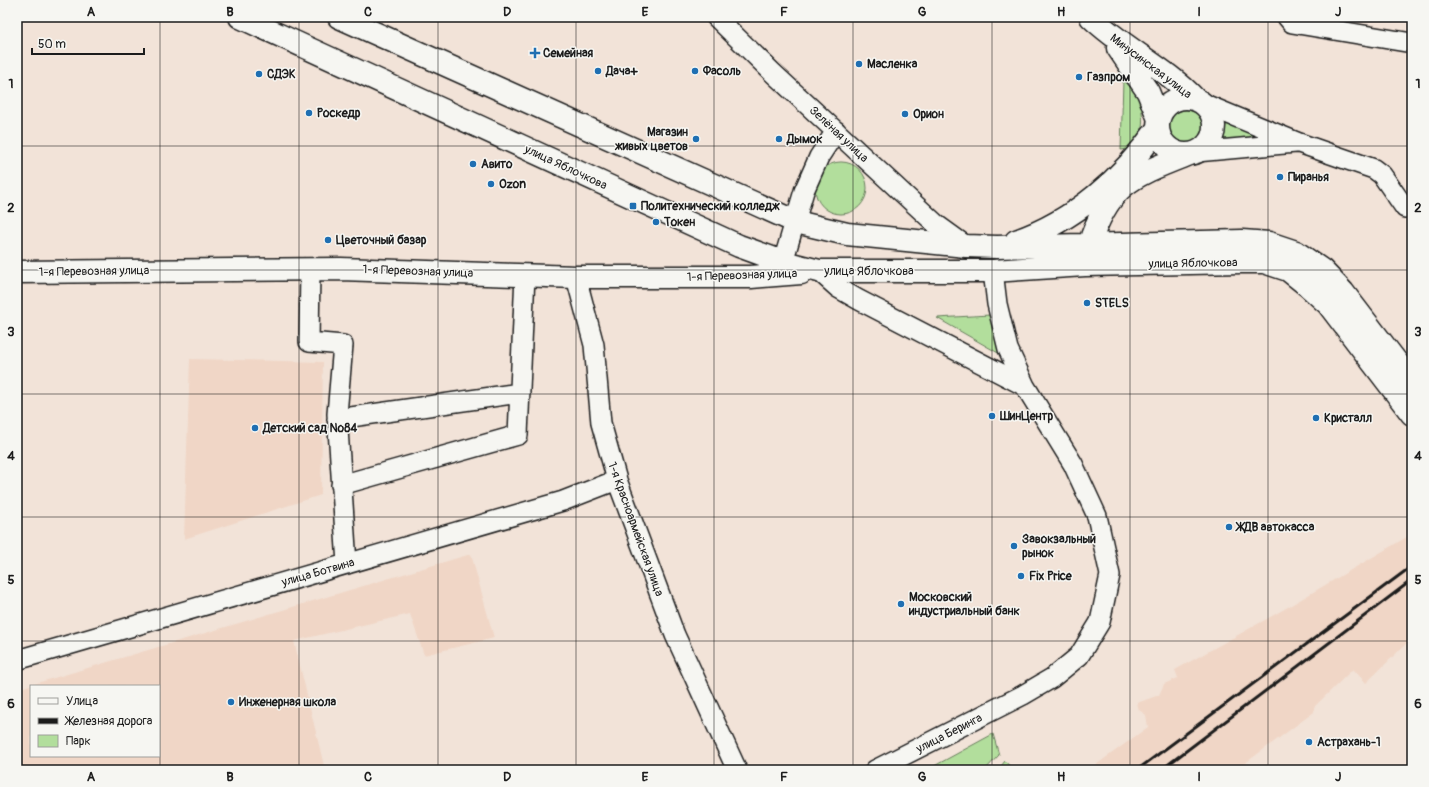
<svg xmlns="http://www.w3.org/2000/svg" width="1429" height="787" viewBox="0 0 1429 787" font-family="Pangolin,sans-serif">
	<rect width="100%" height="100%" fill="#f2e3d8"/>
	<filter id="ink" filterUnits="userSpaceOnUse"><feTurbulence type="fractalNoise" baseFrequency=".025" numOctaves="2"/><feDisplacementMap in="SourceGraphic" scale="8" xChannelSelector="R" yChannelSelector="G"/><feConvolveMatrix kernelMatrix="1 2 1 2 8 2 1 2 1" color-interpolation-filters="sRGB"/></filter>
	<g filter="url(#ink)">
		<!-- built -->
		<path fill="#f0d6c6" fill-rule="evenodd" d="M 190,359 L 323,362 L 321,495 L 184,539 Z
			M 1412,534 L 1412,613 L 1407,618 L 1412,623 L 1412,638 L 1366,683 L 1353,669 L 1314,707 L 1314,712 L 1236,770 L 1089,770 L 1148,727 L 1146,715 L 1139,710 L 1137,703 L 1159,695 L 1164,684 L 1178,678 L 1175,670 L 1281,611 Z
			M 471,554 L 494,638 L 424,655 L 410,614 L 294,641 L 325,770 L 18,770 L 17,689 ZM 31,686 L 159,686 L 159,756 L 31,756 Z"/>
		<!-- green -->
		<path fill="#b2de9c" stroke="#677d5c" d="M 1123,80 C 1127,84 1133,88 1136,93 C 1146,111 1147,149 1121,150 Z
			M1168 128a18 18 0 1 1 36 0a18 18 0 1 1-36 0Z
			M 1217,116 L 1265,140 L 1214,146 C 1220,135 1220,128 1217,116 Z
			M815 188a26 26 0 1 1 52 0a26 26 0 1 1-52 0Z
			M 990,315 L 1000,354 L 937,318 Z
			M 993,734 L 999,755 L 985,770 L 927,770 Z
			M 1005,761 L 1013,770 L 998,770 Z"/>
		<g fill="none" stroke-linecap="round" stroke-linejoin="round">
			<!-- minor casing -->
			<g stroke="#1c1c1c" stroke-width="22">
				<path id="minor" d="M 716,17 L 773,73 L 937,225 L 966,246
					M 1287,17 L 1292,23 L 1412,43
					M 1202,103 L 1299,143 L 1374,169 L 1382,175 L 1405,208
					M 1196,152 L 1296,143
					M 783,262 L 804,191 L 819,157 L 836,131
					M 310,269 L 309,342 L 343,345 L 337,414 L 347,564
					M 819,271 L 838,288 L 859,300 L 1025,386
					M 576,277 L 594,345 L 601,423 L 617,480 L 675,635 L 737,770
					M 337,419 L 520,393
					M 341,485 L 518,435 L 525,275
					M 17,660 L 563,501 L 617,480
					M 875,770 L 1023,695 L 1052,678 L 1079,656 L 1100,622 L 1110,575 L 1097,516 L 1073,464 L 1025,386 L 1008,349 L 997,304 L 993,271"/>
			</g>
			<!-- major casing -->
			<g stroke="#1c1c1c" stroke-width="25">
				<path id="major" d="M 240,17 L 739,246 L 783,262 L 819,271 L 993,271 L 1085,265 L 1242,262 L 1264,262 L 1288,270 L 1308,286 L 1328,304 L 1412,414
					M 339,17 L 796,222 L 847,234 L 966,246 L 997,247 L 1242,241 L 1269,243 L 1296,252 L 1322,270 L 1343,292 L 1412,382
					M 1091,17 C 1123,48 1166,68 1195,99
					M 1118,48 L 1148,92 L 1159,119
					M1158 126a28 28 0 1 1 56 0a28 28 0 1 1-56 0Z
					M 1016,241 C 1074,221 1123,178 1158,128
					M 1089,245 C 1110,182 1132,177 1189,154
					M 17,272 L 341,269 L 576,277 L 751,277 L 801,273"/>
			</g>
			<!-- minor -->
			<use href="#minor" stroke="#f6f6f2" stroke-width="19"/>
			<!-- major -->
			<use href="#major" stroke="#f6f6f2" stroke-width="22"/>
			<!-- rail -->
			<path stroke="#1c1c1c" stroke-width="3" d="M 1137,770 L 1412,566
				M 1161,770 L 1412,580"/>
		</g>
	</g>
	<!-- grid -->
	<path fill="none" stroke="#1c1c1c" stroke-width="1" stroke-opacity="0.55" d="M 160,17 L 160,770M 299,17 L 299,770M 438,17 L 438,770M 576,17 L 576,770M 714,17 L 714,770M 853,17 L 853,770M 992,17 L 992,770M 1130,17 L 1130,770M 1268,17 L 1268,770M 17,146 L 1412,146M 17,270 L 1412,270M 17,394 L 1412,394M 17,517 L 1412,517M 17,641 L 1412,641"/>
	<!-- markers -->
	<g fill="#1f6fb2" stroke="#f6f6f2" stroke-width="1.5">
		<path d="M533 47h4v4h4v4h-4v4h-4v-4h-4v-4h4z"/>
		<circle cx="859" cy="64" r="4"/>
		<circle cx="598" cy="71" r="4"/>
		<circle cx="695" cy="71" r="4"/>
		<circle cx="259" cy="74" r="4"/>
		<circle cx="1079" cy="77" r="4"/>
		<circle cx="309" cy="113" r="4"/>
		<circle cx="905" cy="114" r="4"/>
		<circle cx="696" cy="139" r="4"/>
		<circle cx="779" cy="139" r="4"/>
		<circle cx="473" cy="164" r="4"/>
		<circle cx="1280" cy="177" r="4"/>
		<circle cx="491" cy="184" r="4"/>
		<rect x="629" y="202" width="8" height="8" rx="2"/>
		<circle cx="656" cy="222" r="4"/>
		<circle cx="328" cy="240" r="4"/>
		<circle cx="1087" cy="303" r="4"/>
		<circle cx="992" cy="416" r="4"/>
		<circle cx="1316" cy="418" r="4"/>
		<circle cx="255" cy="428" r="4"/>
		<circle cx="1229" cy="527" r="4"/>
		<circle cx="1014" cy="546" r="4"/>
		<circle cx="1021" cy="576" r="4"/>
		<circle cx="901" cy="604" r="4"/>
		<circle cx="231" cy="702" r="4"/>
		<circle cx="1309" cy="742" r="4"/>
	</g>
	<g text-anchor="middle" stroke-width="3" stroke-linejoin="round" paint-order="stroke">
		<!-- poi labels -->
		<g font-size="12" font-weight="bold" fill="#1c1c1c" stroke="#f6f6f2" text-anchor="start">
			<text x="543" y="57">Семейная</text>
			<text x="867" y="68">Масленка</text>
			<text x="606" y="75">Дача+</text>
			<text x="703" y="75">Фасоль</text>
			<text x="267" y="78">СДЭК</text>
			<text x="1087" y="81">Газпром</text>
			<text x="317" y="117">Роскедр</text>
			<text x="913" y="118">Орион</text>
			<text x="688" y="136" text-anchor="end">Магазин<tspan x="688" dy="14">живых цветов</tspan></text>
			<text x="787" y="143">Дымок</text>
			<text x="481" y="168">Авито</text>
			<text x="1288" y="181">Пиранья</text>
			<text x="499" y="188">Ozon</text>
			<text x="641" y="210">Политехнический колледж</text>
			<text x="664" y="226">Токен</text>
			<text x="336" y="244">Цветочный базар</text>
			<text x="1095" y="307">STELS</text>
			<text x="1000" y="420">ШинЦентр</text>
			<text x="1324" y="422">Кристалл</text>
			<text x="263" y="432">Детский сад №84</text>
			<text x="1237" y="531">ЖДВ автокасса</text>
			<text x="1022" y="543">Завокзальный<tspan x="1022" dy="14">рынок</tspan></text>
			<text x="1029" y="580">Fix Price</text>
			<text x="909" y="601">Московский<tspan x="909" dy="14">индустриальный банк</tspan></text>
			<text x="239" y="706">Инженерная школа</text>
			<text x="1317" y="746">Астрахань-1</text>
		</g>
		<!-- street labels -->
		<g font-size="12" fill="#1c1c1c" stroke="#f6f6f2">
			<text transform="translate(1151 66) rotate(37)" y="4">Минусинская улица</text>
			<text transform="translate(839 134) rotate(43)" y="4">Зелёная улица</text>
			<text transform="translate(566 167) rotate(25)" y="4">улица Яблочкова</text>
			<text transform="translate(1193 263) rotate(-1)" y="4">улица Яблочкова</text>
			<text transform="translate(94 271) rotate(-1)" y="4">1-я Перевозная улица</text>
			<text transform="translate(418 271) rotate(2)" y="4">1-я Перевозная улица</text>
			<text x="869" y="275">улица Яблочкова</text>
			<text transform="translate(742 275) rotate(-2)" y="4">1-я Перевозная улица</text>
			<text transform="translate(636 529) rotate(70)" y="4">1-я Красноармейская улица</text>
			<text transform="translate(318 572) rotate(-16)" y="4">улица Ботвина</text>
			<text transform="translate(949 733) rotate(-27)" y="4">улица Беринга</text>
		</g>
	</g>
	<!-- margin -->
	<rect width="1429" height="787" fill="none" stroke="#f6f6f2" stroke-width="44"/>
	<!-- legend -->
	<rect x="30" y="685" width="130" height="72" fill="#f6f6f2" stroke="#9f9f9c"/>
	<rect x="38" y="698" width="20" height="6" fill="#f6f6f2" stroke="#9f9f9c"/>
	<text x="66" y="705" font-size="12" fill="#1c1c1c">Улица</text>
	<rect x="38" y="718" width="20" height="6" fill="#1c1c1c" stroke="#9f9f9c"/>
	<text x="66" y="725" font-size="12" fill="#1c1c1c">Железная дорога</text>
	<rect x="38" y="735" width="20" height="12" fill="#b2de9c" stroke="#9f9f9c"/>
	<text x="66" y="745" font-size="12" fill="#1c1c1c">Парк</text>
	<!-- scale -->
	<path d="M32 48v6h112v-6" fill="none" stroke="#1c1c1c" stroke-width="2"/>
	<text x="38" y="48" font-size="12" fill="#1c1c1c" stroke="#f6f6f2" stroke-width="3" paint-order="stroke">50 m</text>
	<rect x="22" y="22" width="1385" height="743" fill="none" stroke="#1c1c1c" stroke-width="1.5"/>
	<g font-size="13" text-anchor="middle" font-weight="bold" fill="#1c1c1c">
		<text x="91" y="16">A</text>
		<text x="230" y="16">B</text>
		<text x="368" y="16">C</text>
		<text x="507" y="16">D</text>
		<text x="645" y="16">E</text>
		<text x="784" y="16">F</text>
		<text x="922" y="16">G</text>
		<text x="1061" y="16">H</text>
		<text x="1199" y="16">I</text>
		<text x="1338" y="16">J</text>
		<text x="11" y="88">1</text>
		<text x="1418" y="88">1</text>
		<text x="11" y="212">2</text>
		<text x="1418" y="212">2</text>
		<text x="11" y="336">3</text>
		<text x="1418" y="336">3</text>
		<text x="11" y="460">4</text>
		<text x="1418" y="460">4</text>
		<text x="11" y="584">5</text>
		<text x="1418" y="584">5</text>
		<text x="11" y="708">6</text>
		<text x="1418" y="708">6</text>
		<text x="91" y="781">A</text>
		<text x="230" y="781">B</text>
		<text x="368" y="781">C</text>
		<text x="507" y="781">D</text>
		<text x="645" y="781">E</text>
		<text x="784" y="781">F</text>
		<text x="922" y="781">G</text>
		<text x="1061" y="781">H</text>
		<text x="1199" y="781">I</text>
		<text x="1338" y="781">J</text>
	</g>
</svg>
